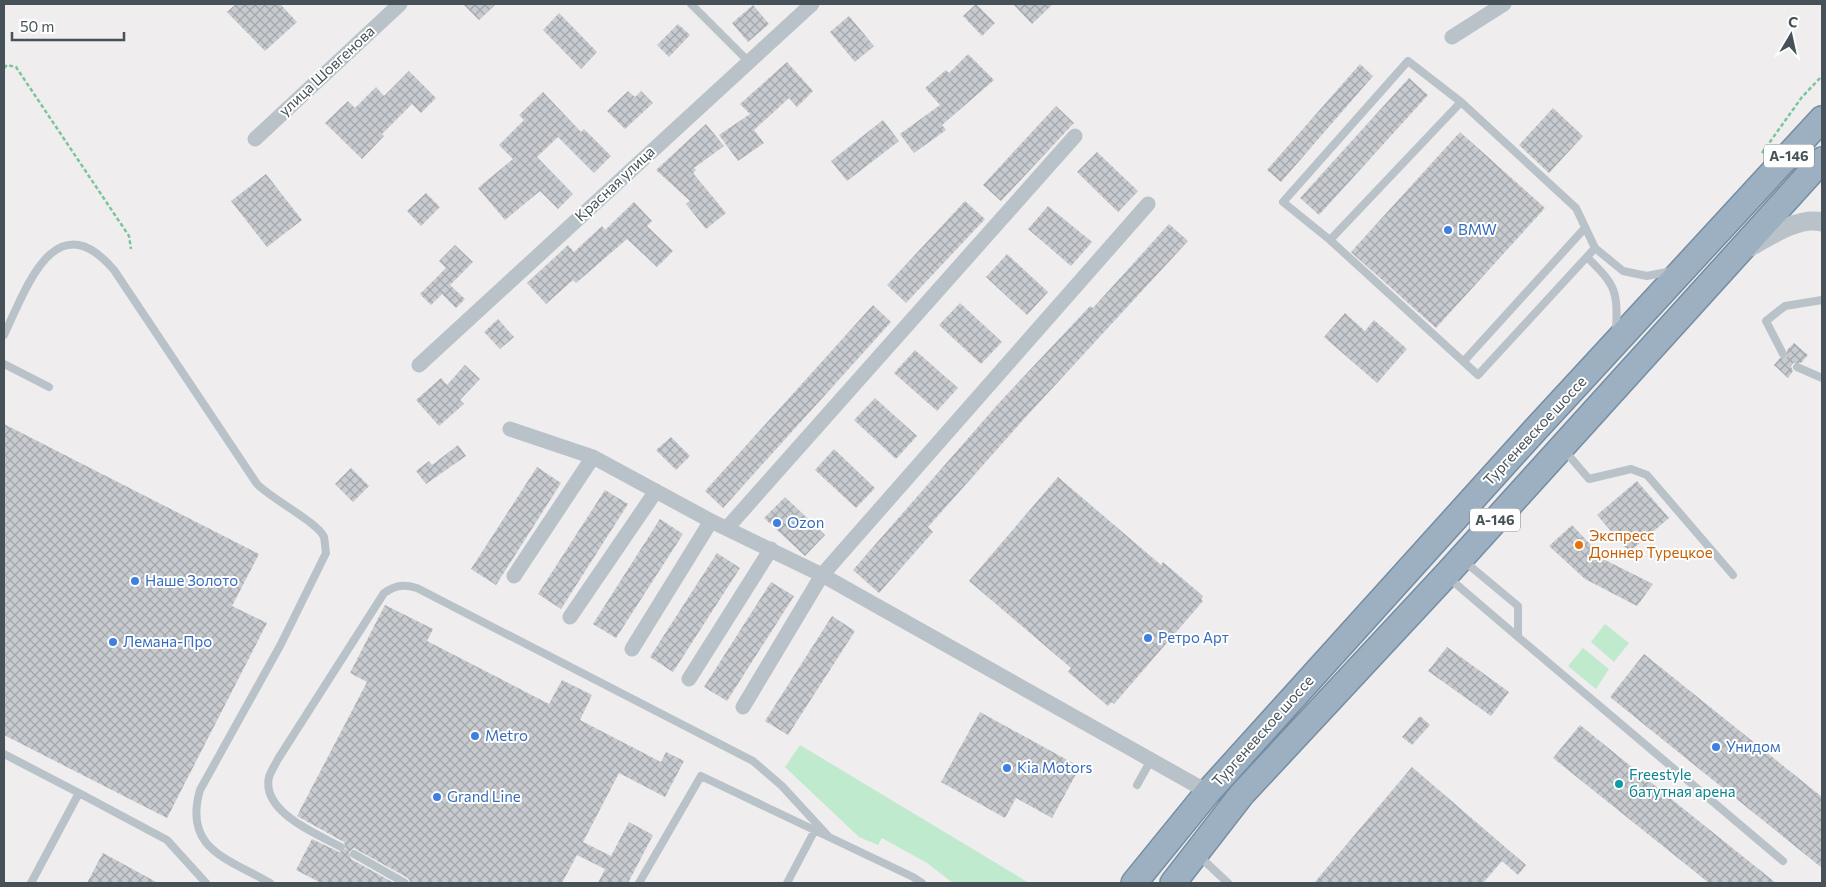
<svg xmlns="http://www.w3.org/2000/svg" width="1826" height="887" viewBox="0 0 1826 887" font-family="Commissioner,sans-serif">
	<defs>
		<pattern id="building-cross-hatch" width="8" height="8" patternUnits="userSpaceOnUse" patternTransform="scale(1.25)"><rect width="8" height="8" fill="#c7cacf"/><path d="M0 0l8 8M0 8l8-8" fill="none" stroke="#a3a6ab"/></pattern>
	</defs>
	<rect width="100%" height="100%" fill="#efeded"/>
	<!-- green -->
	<path fill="#bfeacd" d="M 1605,624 L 1629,643 L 1614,662 L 1591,642 Z
		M 1583,648 L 1609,669 L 1596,689 L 1568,666 Z
		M 800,745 L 1029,883 L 953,883 L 927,863 L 882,838 L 878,845 L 859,837 L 785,767 Z"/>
	<!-- building -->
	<path fill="url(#building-cross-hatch)" d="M 236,4 L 280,4 L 297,22 L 265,51 L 227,12 Z
		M 463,4 L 496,4 L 479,20 Z
		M 976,4 L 995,23 L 982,36 L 963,16 Z
		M 1013,4 L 1053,4 L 1032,24 Z
		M 753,5 L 769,24 L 748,42 L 732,23 Z
		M 559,13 L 597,52 L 581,69 L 543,30 Z
		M 849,16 L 874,46 L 855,62 L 830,32 Z
		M 678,24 L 690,35 L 669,57 L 657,45 Z
		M 968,54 L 994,80 L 942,125 L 946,130 L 914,153 L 900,134 L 940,105 L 925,88 L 946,70 L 949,73 Z
		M 787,62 L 813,91 L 797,107 L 789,98 L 754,130 L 764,143 L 738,161 L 719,135 L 750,114 L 740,104 Z
		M 1360,64 L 1373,76 L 1281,182 L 1267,170 Z
		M 409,71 L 436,98 L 421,113 L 412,104 L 382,134 L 384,136 L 362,159 L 325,123 L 348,101 L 355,108 L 376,87 L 384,96 Z
		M 1409,78 L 1428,95 L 1319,215 L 1300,198 Z
		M 628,91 L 635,97 L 641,91 L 653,103 L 625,129 L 607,111 Z
		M 543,92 L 581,132 L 584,129 L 611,156 L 594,173 L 558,137 L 537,157 L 573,194 L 558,209 L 540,191 L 505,220 L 478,188 L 513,159 L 499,145 L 524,120 L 519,115 Z
		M 1056,106 L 1074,123 L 1001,201 L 983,185 Z
		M 1553,108 L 1583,136 L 1549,173 L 1519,145 Z
		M 883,120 L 899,141 L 847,181 L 831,161 Z
		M 706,124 L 724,146 L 694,168 L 696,170 L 693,173 L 726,213 L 706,229 L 686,204 L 690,201 L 656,170 Z
		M 1460,132 L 1545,208 L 1436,328 L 1351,252 Z
		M 1097,152 L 1138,191 L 1118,212 L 1077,172 Z
		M 266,174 L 302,220 L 267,247 L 231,201 Z
		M 426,193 L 440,207 L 421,226 L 407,211 Z
		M 965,201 L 985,219 L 906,303 L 887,285 Z
		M 634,202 L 652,221 L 647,226 L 673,251 L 657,267 L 627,239 L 576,283 L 573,280 L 546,304 L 527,283 L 568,245 L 574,252 L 602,226 L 605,230 Z
		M 1048,206 L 1092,242 L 1071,266 L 1028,229 Z
		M 1169,224 L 1188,241 L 1023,420 L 928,527 L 933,532 L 879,593 L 853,570 L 998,404 L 1090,306 L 1093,308 Z
		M 455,245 L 473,262 L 450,285 L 465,299 L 456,308 L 442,294 L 431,305 L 420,294 L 446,268 L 439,261 Z
		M 1007,254 L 1048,292 L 1027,315 L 986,277 Z
		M 960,303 L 1002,342 L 981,364 L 939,325 Z
		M 873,305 L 891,322 L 723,508 L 705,491 Z
		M 1345,313 L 1365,331 L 1374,320 L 1407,349 L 1377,383 L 1324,337 Z
		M 498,319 L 514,337 L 500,349 L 484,332 Z
		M 1794,343 L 1808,355 L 1801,363 L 1793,363 L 1791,367 L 1793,371 L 1788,378 L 1774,365 L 1780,358 L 1787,357 L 1787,350 Z
		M 915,350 L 958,388 L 937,411 L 894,373 Z
		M 465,365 L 480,379 L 460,400 L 464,404 L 439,426 L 416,400 L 441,378 L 447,385 Z
		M 875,398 L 917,436 L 896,459 L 854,420 Z
		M 4,424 L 259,554 L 232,606 L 267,623 L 167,818 L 4,735 Z
		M 671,437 L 690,456 L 676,470 L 656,450 Z
		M 458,445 L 466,456 L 426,484 L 416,471 L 429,461 L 432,465 Z
		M 834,449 L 875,488 L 856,508 L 815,470 Z
		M 537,467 L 561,483 L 496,585 L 471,569 Z
		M 351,468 L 369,486 L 353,502 L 335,484 Z
		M 1058,477 L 1161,565 L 1163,562 L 1203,596 L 1201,599 L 1203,601 L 1114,704 L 1112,702 L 1108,706 L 1068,672 L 1071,668 L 969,581 Z
		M 1637,481 L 1669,518 L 1629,552 L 1597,515 Z
		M 605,490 L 628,504 L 561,609 L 538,594 Z
		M 785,497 L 825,535 L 805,556 L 764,518 Z
		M 660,519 L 683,534 L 616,638 L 593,624 Z
		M 1572,525 L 1605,560 L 1653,584 L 1637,606 L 1585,579 L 1549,546 Z
		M 717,553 L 740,568 L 673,672 L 650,657 Z
		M 771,582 L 794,596 L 727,701 L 704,687 Z
		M 385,605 L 433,629 L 427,641 L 549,704 L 562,680 L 592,695 L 580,720 L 661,762 L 666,752 L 684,761 L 665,797 L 619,773 L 583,842 L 611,856 L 629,822 L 653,835 L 628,883 L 598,883 L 605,869 L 577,855 L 562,883 L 411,883 L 408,878 L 354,848 L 349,852 L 351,859 L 394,883 L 321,883 L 296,870 L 312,839 L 339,852 L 346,849 L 344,842 L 297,816 L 367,682 L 350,673 Z
		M 832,616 L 855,631 L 788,735 L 765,721 Z
		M 1447,647 L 1509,692 L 1491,716 L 1428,671 Z
		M 1644,654 L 1822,797 L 1822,868 L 1610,697 Z
		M 980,712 L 1080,767 L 1052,818 L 1016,798 L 1005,818 L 941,782 Z
		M 1420,716 L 1430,725 L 1412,745 L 1402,737 Z
		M 1580,725 L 1685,810 L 1776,883 L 1709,883 L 1553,758 Z
		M 1412,767 L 1526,865 L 1518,875 L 1502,861 L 1483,883 L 1314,883 Z
		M 103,853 L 158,883 L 87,883 Z"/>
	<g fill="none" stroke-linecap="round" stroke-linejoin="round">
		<!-- trunk casing -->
		<g stroke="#748da3" stroke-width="28">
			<path id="trunk" d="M 1134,883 L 1208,792 L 1535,430 L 1822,119
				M 1173,883 L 1242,794 L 1446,575 L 1822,160"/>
		</g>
		<!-- path -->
		<path stroke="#7ac59c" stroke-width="2.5" stroke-dasharray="4 2.5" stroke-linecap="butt" d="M 4,68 L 7,65 L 16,67 L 129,236 L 131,249
			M 1762,153 L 1802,97 L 1822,76"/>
		<!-- service -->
		<path stroke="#b9c2c8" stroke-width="8" d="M 691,4 L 749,62
			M 1330,240 L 1461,102
			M 1595,248 L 1478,375 L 1330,240 L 1283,202 L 1408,61 L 1461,102 L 1576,208 L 1595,248 L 1623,271 L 1647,276 L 1672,271
			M 1587,257 C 1616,286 1618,290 1616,332
			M 4,335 C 26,289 55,201 114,270 L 257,484 C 273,500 317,522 324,537 C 325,541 325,548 326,553 L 281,644 L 200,790 C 183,849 227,858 270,883
			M 1783,354 L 1766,321 L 1785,306 L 1822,300
			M 1464,361 L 1584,229
			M 4,364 L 49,387
			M 1797,367 L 1822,378
			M 1564,450 L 1589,479 L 1631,469 L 1647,475 L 1733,575
			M 1464,561 L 1518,606 L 1518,637 L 1783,861
			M 1449,578 L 1518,637
			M 4,754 L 79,793 L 31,883
			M 1137,785 L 1151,760
			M 79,793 L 167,840 L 206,883
			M 341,847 C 317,834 261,812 269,777 C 271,771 275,765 278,759 L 384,593 C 396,585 403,584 417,588 L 753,761 L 782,786 L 828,836
			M 354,854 L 405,883
			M 1198,855 L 1228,883
			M 639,883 L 701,776 L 913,877 L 922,883
			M 787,883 L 815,830"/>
		<!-- minor -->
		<path stroke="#b9c2c8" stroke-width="15" d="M 1452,37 L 1504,4
			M 255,139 L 400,4
			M 419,365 L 812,4
			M 510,429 L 593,457 L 711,521 L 822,575 L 1208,792
			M 727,528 L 1075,136
			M 514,576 L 593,457
			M 570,617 L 656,491
			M 632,649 L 711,521
			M 689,679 L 771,549
			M 743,707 L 822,575 L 1148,204"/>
		<!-- tertiary -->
		<path stroke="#b9c2c8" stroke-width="19" d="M 1750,247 C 1770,236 1799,216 1822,222"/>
		<!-- trunk -->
		<use href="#trunk" stroke="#9cb0c1" stroke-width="25"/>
	</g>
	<!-- markers -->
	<g fill="#3f7fe0" stroke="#fff" stroke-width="2">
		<circle cx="1448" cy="230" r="5"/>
		<circle cx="777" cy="523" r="5"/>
		<circle cx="135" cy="581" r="5"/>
		<circle cx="1148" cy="638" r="5"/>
		<circle cx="113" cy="642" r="5"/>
		<circle cx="475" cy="736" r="5"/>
		<circle cx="1716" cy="747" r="5"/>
		<circle cx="1007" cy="768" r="5"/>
		<circle cx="437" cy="797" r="5"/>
	</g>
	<circle fill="#e8710a" stroke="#fff" stroke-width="2" cx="1579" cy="545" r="5"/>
	<circle fill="#0f9aa8" stroke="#fff" stroke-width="2" cx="1619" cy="784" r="5"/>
	<g text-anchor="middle" stroke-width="4" stroke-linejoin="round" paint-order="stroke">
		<!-- shield labels -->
		<g fill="#fff" stroke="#7e858a" stroke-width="1">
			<rect x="1764" y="144.5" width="50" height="23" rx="4"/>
			<rect x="1470" y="508.5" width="50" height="23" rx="4"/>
		</g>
		<g font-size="14" font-weight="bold" fill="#475158">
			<text x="1789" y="161">А-146</text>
			<text x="1495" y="525">А-146</text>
		</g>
		<!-- street labels -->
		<g font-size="15" fill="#475158" stroke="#fff">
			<text transform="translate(327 71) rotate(-43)" y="5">улица Шовгенова</text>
			<text transform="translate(615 184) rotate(-43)" y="5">Красная улица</text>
			<text transform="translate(1535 431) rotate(-47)" y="5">Тургеневское шоссе</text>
			<text transform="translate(1263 731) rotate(-48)" y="5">Тургеневское шоссе</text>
		</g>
		<!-- shop labels -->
		<g font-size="15" fill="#366cbe" stroke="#fff" text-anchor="start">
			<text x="1458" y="235">BMW</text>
			<text x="787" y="528">Ozon</text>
			<text x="145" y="586">Наше Золото</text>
			<text x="1158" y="643">Ретро Арт</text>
			<text x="123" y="647">Лемана-Про</text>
			<text x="485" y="741">Metro</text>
			<text x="1726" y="752">Унидом</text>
			<text x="1017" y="773">Kia Motors</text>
			<text x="447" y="802">Grand Line</text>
		</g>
		<!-- food labels -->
		<g font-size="15" fill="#c56008" stroke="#fff" text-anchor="start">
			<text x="1589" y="541">Экспресс<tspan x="1589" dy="17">Доннер Турецкое</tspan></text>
		</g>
		<!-- culture labels -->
		<g font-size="15" fill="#0d838f" stroke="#fff" text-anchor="start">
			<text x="1629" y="780">Freestyle<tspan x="1629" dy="17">батутная арена</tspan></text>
		</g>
	</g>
	<!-- border -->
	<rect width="1826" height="887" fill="none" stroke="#475158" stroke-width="10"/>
	<!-- north arrow -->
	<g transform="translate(1791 35) rotate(9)" stroke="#ffffff" stroke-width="4" paint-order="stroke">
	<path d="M0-4L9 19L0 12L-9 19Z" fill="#475158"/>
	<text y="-8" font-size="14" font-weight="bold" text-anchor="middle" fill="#475158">С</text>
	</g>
	<!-- scale -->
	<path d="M12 32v8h112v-8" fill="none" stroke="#475158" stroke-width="2.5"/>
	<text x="20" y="32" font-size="15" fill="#475158" stroke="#ffffff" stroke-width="4" paint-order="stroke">50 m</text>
</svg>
